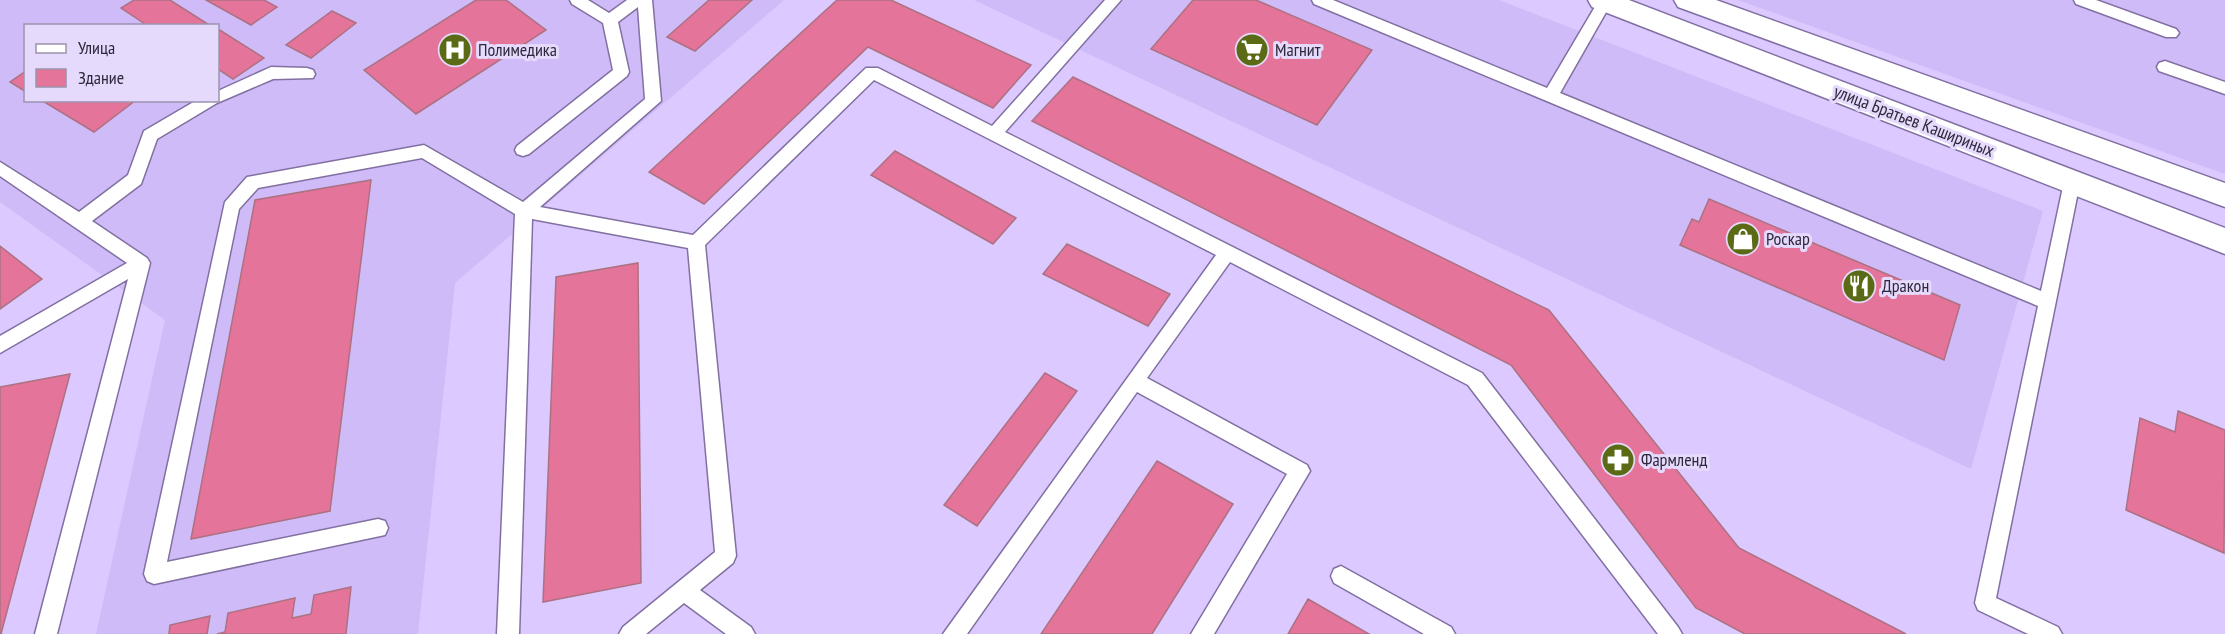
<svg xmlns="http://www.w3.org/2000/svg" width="2225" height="634" viewBox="0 0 2225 634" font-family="'PT Sans Narrow',sans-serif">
	<rect width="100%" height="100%" fill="#dbc9ff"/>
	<!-- built -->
	<path fill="#cfbbf7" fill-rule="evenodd" d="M 0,0 L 784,0 L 455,283 L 418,634 L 96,634 L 165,320 L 0,202 ZM 26,26 L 218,26 L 218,100 L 26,100 Z
		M 974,0 L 1499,0 L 2043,211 L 1971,469 Z
		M 1738,0 L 2225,0 L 2225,174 Z"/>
	<!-- building -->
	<path fill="#e4749a" stroke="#ac7283" stroke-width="1.5" d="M 134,0 L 170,0 L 211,26 L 148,26 L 121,8 Z
		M 206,0 L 264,0 L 277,7 L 251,25 Z
		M 476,0 L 506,0 L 546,30 L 416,114 L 364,70 Z
		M 709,0 L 752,0 L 695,51 L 667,37 Z
		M 837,0 L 891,0 L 1031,65 L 993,108 L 868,47 L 704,204 L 649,172 Z
		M 1193,0 L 1256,0 L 1372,50 L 1317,125 L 1151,49 Z
		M 332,11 L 356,23 L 311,58 L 286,45 Z
		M 218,29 L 264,58 L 233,79 L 218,69 Z
		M 26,71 L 26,92 L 10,82 Z
		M 1073,77 L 1549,310 L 1739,548 L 1906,634 L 1745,634 L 1696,608 L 1511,365 L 1032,121 Z
		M 41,100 L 136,100 L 94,132 Z
		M 895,151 L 1016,218 L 993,244 L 871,175 Z
		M 371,180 L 330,511 L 191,539 L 255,200 Z
		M 1709,199 L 1960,305 L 1944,360 L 1680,245 L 1692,219 L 1699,222 Z
		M 1067,244 L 1170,294 L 1148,326 L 1043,274 Z
		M 0,246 L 42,279 L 0,309 Z
		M 638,263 L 641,583 L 543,602 L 556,277 Z
		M 1045,373 L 1077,391 L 977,526 L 944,505 Z
		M 70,374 L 1,634 L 0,634 L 0,387 Z
		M 2178,411 L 2225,430 L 2224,553 L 2126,510 L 2140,418 L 2175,432 Z
		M 1157,461 L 1233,504 L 1152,634 L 1041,634 Z
		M 351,587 L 346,634 L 217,634 L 225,632 L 228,613 L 295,598 L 292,618 L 311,614 L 314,595 Z
		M 1308,599 L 1369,634 L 1288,634 Z
		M 210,616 L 207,634 L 169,634 L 170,625 Z"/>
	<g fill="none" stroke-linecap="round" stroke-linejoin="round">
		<!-- lane casing -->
		<g stroke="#8170a1" stroke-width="3">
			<path id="lane" d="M 570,0 L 588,0 L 609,13 L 627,0 L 652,0 L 661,101 L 540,207 L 693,235 L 866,68 L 878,68 L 992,126 L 1105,0 L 1121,0 L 1005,132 L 1482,373 L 1678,627 L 1682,634 L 1658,634 L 1468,385 L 1230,262 L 1147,378 L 1307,465 L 1310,471 L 1214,634 L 1191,634 L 1287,474 L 1137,392 L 967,634 L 943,634 L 1216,255 L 874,80 L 705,245 L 736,556 L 733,563 L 700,590 L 751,627 L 755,634 L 726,634 L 684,603 L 646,634 L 619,634 L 623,627 L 715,552 L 688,248 L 532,219 L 519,634 L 497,634 L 515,214 L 422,158 L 258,188 L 239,209 L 167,562 L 378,519 L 385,521 L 388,528 L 385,535 L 154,584 L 147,581 L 144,574 L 225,202 L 247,177 L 253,176 L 424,145 L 523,202 L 645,99 L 638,7 L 618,22 L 629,72 L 627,76 L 529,154 L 523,156 L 517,154 L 515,150 L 517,146 L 613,70 L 603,23 L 572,4 Z
				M 1312,0 L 1333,0 L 1547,88 L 1599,0 L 1613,0 L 1560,93 L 2041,291 L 2064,182 L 2066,177 L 2072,176 L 2078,177 L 2080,182 L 1996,598 L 2058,627 L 2062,634 L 2028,634 L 1978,610 L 1975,603 L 2038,306 L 1314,4 Z
				M 2074,0 L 2096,0 L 2176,29 L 2179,33 L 2176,37 L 2166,37 L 2076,4 Z
				M 2165,61 L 2225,82 L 2225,94 L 2159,71 L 2157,67 L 2159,63 Z
				M 271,67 L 307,68 L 313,70 L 315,74 L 313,78 L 273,79 L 217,103 L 157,139 L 141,184 L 92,221 L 147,258 L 150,263 L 57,634 L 35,634 L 128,279 L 0,353 L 0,336 L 127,263 L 0,176 L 0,162 L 79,212 L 128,175 L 144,131 L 197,100 L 218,100 L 218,91 Z
				M 1341,566 L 1451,627 L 1455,634 L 1424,634 L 1334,583 L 1331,576 L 1334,569 Z"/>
		</g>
		<!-- secondary casing -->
		<g stroke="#8170a1" stroke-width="3">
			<path id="secondary" d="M 1588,0 L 1629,0 L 2225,228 L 2225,254 L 1592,7 Z
				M 1674,0 L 1716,0 L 2225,183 L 2225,207 L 1678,7 Z"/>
		</g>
		<!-- lane -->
		<use href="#lane" fill="#fff" fill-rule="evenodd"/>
		<!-- secondary -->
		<use href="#secondary" fill="#fff" fill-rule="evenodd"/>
	</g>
	<!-- icons -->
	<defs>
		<g id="hospital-disc" transform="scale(1.725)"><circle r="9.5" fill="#5b6b15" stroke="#e5dafb"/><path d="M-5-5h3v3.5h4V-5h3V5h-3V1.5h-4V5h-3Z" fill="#fff"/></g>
		<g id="supermarket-disc" transform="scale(1.725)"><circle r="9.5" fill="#5b6b15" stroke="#e5dafb"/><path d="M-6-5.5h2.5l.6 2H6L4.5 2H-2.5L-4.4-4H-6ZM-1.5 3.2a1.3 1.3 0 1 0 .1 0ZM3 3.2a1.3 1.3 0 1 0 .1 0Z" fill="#fff"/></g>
		<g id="shop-disc" transform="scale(1.725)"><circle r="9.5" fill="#5b6b15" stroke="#e5dafb"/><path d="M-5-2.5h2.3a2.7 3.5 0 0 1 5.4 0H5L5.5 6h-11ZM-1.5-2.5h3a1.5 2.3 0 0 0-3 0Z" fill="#fff"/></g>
		<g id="restaurant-disc" transform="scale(1.725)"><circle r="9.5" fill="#5b6b15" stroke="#e5dafb"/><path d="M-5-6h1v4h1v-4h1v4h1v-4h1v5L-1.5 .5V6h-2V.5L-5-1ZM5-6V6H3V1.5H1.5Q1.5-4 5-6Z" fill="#fff"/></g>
		<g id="pharmacy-disc" transform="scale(1.725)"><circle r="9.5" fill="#5b6b15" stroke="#e5dafb"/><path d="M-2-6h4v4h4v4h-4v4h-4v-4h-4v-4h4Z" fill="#fff"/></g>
	</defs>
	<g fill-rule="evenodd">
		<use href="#hospital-disc" x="455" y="50"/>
		<use href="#supermarket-disc" x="1252" y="50"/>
		<use href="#shop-disc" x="1743" y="239"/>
		<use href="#restaurant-disc" x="1859" y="286"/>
		<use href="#pharmacy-disc" x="1618" y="460"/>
	</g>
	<g text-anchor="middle" stroke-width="6" stroke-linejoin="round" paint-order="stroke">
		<!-- poi labels -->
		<g font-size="18" fill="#2e273b" stroke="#e5dafb" text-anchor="start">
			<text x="478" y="56">Полимедика</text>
			<text x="1275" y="56">Магнит</text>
			<text x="1766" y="245">Роскар</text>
			<text x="1882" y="292">Дракон</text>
			<text x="1641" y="466">Фармленд</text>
		</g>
		<!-- street labels -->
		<g font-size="18" fill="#2e273b" stroke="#e5dafb">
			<text transform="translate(1914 121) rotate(21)" y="6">улица Братьев Кашириных</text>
		</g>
	</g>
	<!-- legend -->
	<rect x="24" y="24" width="195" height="78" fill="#e5dafb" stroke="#9c92ae" stroke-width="1.5"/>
	<rect x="36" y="44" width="30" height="9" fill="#ffffff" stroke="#9c92ae" stroke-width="1.5"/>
	<text x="78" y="54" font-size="18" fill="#2e273b">Улица</text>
	<rect x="36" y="69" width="30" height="18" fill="#e4749a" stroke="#9c92ae" stroke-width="1.5"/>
	<text x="78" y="84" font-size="18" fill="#2e273b">Здание</text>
</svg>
